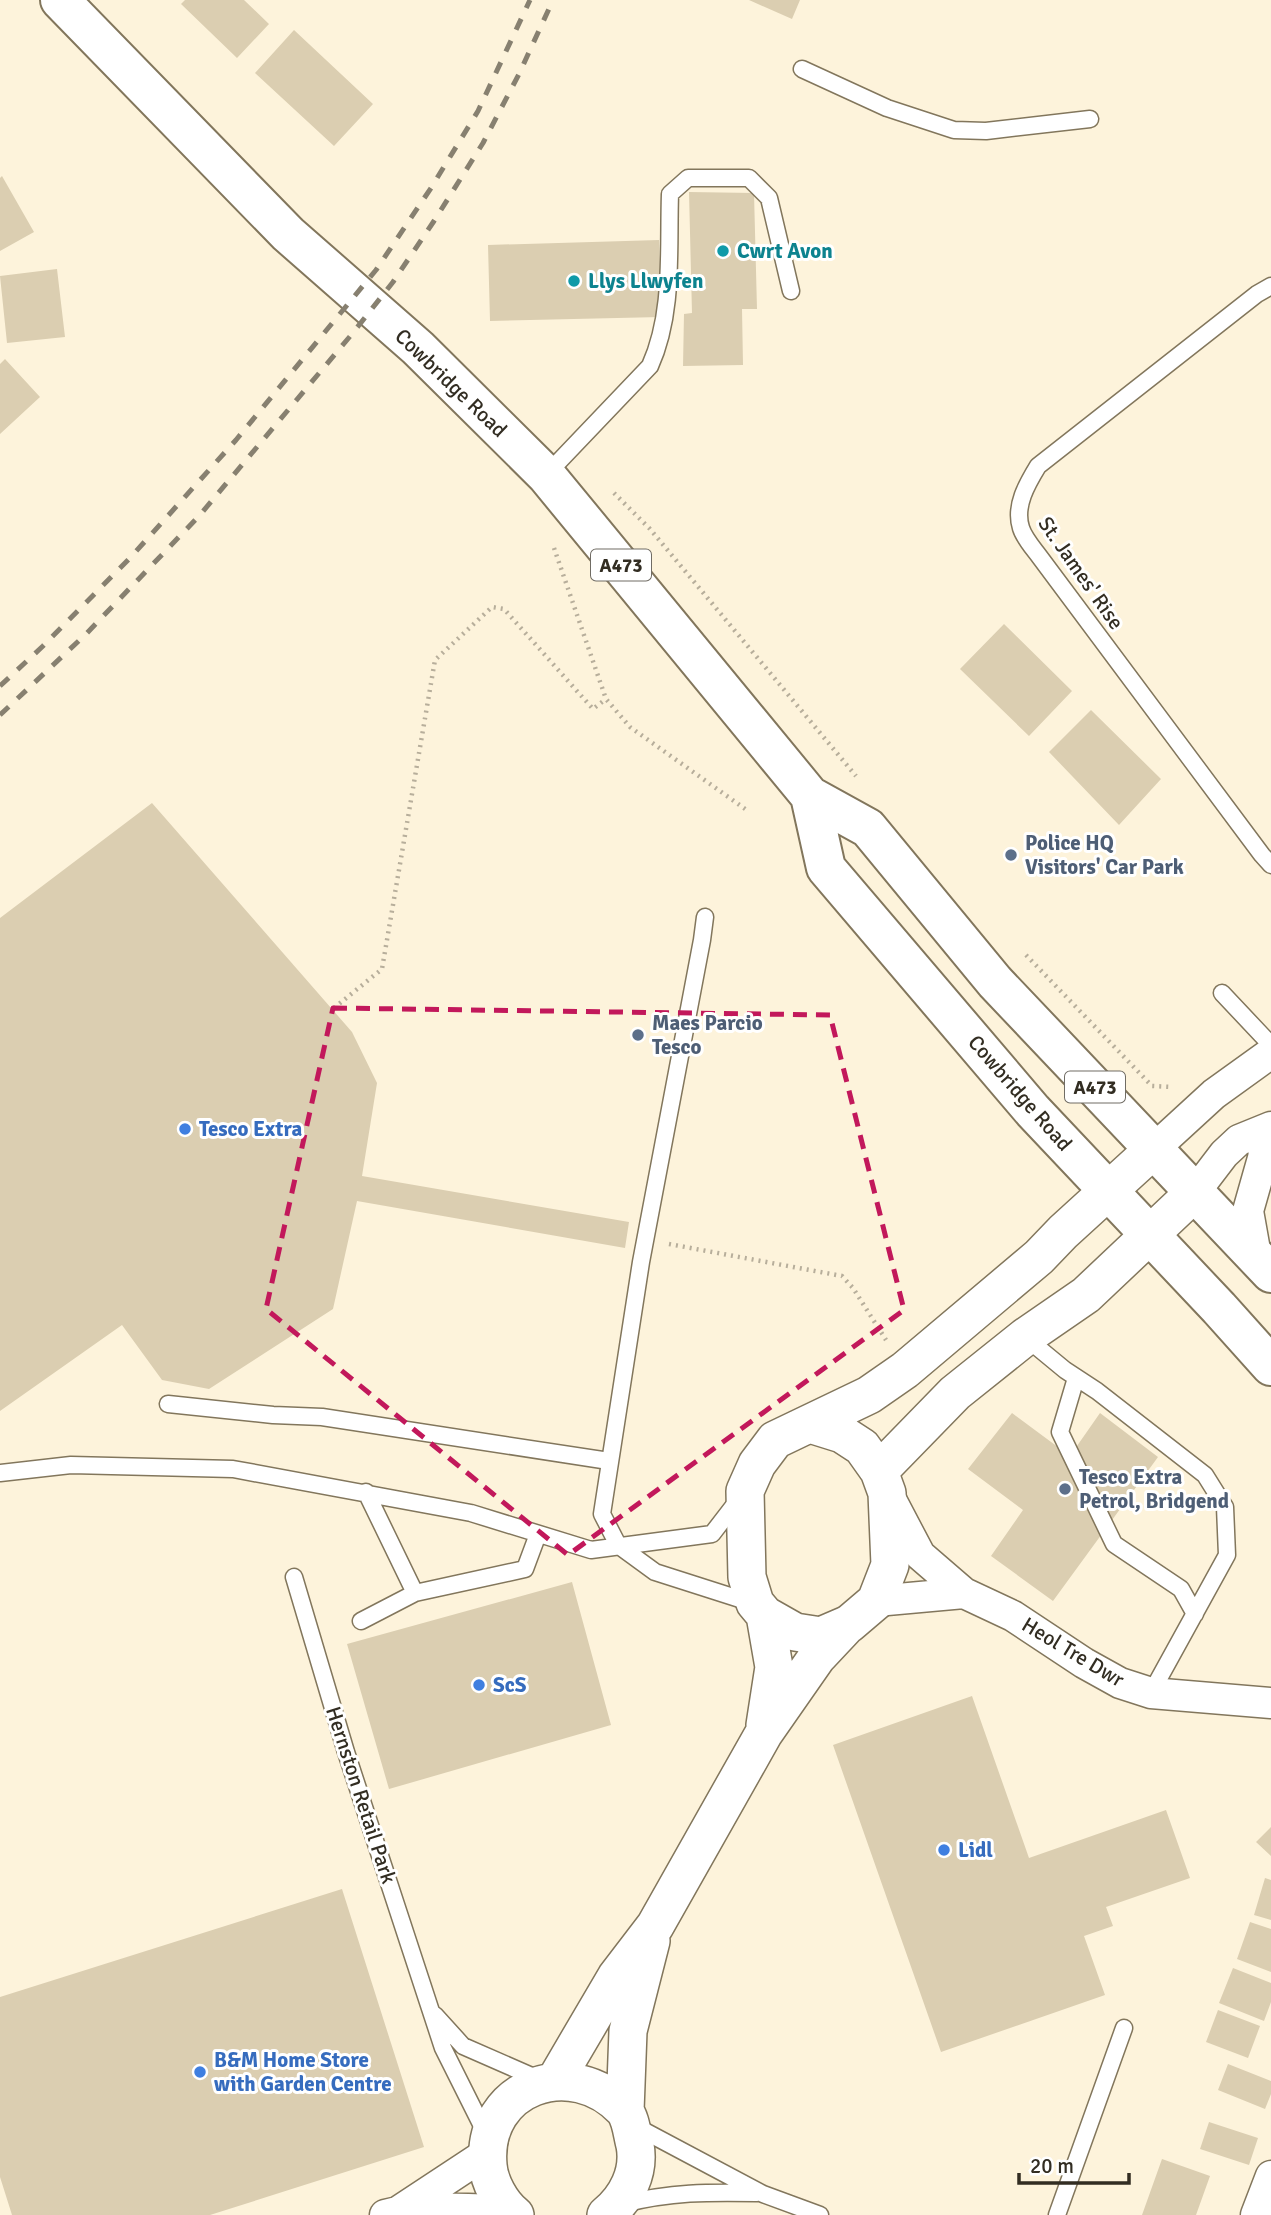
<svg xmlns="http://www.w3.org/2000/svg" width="1271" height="2215" viewBox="0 0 1271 2215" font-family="Signika,sans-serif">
	<rect width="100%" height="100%" fill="#fdf3db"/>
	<!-- building -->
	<path fill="#dbceb1" d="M 185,0 L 244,0 L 269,24 L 237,58 L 181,4 Z
		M 749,0 L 800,0 L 792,19 Z
		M 294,30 L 373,104 L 334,146 L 255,73 Z
		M 2,176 L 34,232 L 0,251 L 0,178 Z
		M 689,192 L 754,193 L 757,309 L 742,309 L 743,365 L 683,366 L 684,314 L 692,313 Z
		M 659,240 L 661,317 L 490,321 L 488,245 Z
		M 57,269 L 65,337 L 7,343 L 0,276 Z
		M 5,359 L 40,397 L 0,434 L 0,364 Z
		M 1004,624 L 1072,691 L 1029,736 L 960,669 Z
		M 1091,710 L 1161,779 L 1119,825 L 1049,752 Z
		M 152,803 L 352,1032 L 377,1083 L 362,1176 L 629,1222 L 625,1248 L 357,1201 L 333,1309 L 209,1389 L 162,1380 L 122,1325 L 0,1411 L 0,918 Z
		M 1012,1413 L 1070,1456 L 1100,1413 L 1158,1457 L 1053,1601 L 991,1556 L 1023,1510 L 968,1469 Z
		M 572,1582 L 611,1725 L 389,1789 L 347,1644 Z
		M 972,1696 L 1029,1858 L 1166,1810 L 1190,1878 L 1106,1907 L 1113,1926 L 1084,1936 L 1105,1995 L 941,2052 L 833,1745 Z
		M 1271,1827 L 1271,1856 L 1256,1842 Z
		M 1265,1878 L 1271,1880 L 1271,1920 L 1254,1915 Z
		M 342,1889 L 424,2147 L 210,2215 L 12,2215 L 0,2177 L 0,1997 Z
		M 1250,1922 L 1271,1929 L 1271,1972 L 1237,1959 Z
		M 1233,1968 L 1271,1983 L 1271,2002 L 1264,2021 L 1219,2003 Z
		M 1218,2010 L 1260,2026 L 1248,2058 L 1206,2042 Z
		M 1228,2064 L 1271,2081 L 1271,2094 L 1265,2109 L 1218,2090 Z
		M 1209,2122 L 1258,2138 L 1249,2165 L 1200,2149 Z
		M 1162,2159 L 1210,2176 L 1196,2215 L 1142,2215 Z"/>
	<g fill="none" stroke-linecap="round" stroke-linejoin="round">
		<!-- service casing -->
		<g stroke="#82765c" stroke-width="19">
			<path id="service" d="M 802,69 L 887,108 L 954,130 L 986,131 L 1090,119
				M 1271,286 L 1257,294 L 1038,466 C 1027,484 1014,506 1021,528 C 1024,538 1033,548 1039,556 L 1262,855 L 1271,865
				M 546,475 L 650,366 C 674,313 668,251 670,194 L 688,178 L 749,178 L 769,198 L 791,291
				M 705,917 L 702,940 L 641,1262 L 602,1514 L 618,1545 L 655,1572 L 752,1603
				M 1222,993 L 1271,1045
				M 1025,1337 L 1065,1370 L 1097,1391 L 1205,1475 L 1225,1507 L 1227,1555 L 1151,1693
				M 1076,1378 L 1060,1432 L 1114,1544 L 1181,1589 L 1195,1614
				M 168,1404 L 273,1415 L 322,1417 L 609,1461
				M 0,1473 L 71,1465 L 233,1469 L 471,1513 L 591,1550 L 712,1534 L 739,1499
				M 366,1492 L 415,1593
				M 294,1577 L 346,1752 L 443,2048 L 487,2136
				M 361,1621 L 415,1593 L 525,1569 L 538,1534
				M 435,2015 L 463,2046 L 543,2081
				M 635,2126 L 763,2194 L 820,2215
				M 623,2204 C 671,2192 708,2192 757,2193
				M 1057,2215 L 1124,2028"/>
		</g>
		<!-- minor casing -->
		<g stroke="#82765c" stroke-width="33">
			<path id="minor" d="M 1154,1149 L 1214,1094 L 1271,1053
				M 1195,1192 L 1224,1154 L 1239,1140 L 1271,1127
				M 1256,1256 L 1248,1211 L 1263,1158 L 1268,1129
				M 889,1496 L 920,1555 L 964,1593 L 1013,1616 L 1084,1663 L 1120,1683 L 1151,1693 L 1271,1703
				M 876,1601 L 964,1593
				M 399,2211 L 487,2153
				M 385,2215 C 422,2205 471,2209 509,2211
				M 1256,2215 L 1271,2176"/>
		</g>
		<!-- tertiary casing -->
		<g stroke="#82765c" stroke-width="40">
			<path id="tertiary" d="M 810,1424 L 842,1434 L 862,1447 L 879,1471 L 887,1493 L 890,1565 L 876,1601 L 849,1624 L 821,1636 L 795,1632 L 765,1615 L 755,1603 L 747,1577 L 745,1491 L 757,1464 L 775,1440 L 869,1395 L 905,1370 L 1039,1257 L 1063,1232 L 1154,1149
				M 879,1471 L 955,1393 L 1025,1337 L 1086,1295 L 1195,1192
				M 765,1615 L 774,1667 L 765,1725
				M 555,2081 L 616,1977 L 655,1926 L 764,1733 L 817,1657 L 848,1624
				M 625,2111 L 628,2031 L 651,1941
				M 515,2215 C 501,2204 489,2182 488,2165 C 481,2086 572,2054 624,2110 C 631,2119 632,2134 635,2145 C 640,2172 627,2198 606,2215"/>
		</g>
		<!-- primary casing -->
		<g stroke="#82765c" stroke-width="42">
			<path id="primary" d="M 60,0 L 288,234 L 418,348 L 546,475 L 810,796 L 868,828 L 995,982 L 1271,1273
				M 810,796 L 826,868 L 1033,1111 L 1219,1308 L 1271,1366"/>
		</g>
		<!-- path -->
		<path stroke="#b7ae9b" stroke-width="4.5" stroke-dasharray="2 5" stroke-linecap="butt" d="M 614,493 L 650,529 L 856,776
			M 554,548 L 606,699 L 630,727 L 748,811
			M 1026,955 L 1152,1086 L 1172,1087
			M 334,1008 L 382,969 L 435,660 L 492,607 L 504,609 L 593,709 L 606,699
			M 669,1244 L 842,1276 L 853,1288 L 886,1340"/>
		<!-- service -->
		<use href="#service" stroke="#fff" stroke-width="16"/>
		<!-- minor -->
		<use href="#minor" stroke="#fff" stroke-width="30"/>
		<!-- tertiary -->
		<use href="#tertiary" stroke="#fff" stroke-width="37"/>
		<!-- primary -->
		<use href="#primary" stroke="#fff" stroke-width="38"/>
		<!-- rail -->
		<path stroke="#878070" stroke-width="5" stroke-dasharray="12 12" stroke-linecap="butt" d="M 0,686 L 43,646 L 130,558 L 236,440 L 376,270 L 431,188 L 478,111 L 530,0
			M 0,715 L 86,634 L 199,516 L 352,334 L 393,282 L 434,221 L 483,143 L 519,74 L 553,0"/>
	</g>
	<!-- marked area -->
	<path fill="none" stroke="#c2185b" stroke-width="5" stroke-dasharray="14 9" stroke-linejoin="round" d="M 333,1008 L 830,1015 L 904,1310 L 568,1555 L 266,1309 Z"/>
	<!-- markers -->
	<g fill="#0f9aa8" stroke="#fff" stroke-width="2.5">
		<circle cx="723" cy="251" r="7"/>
		<circle cx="574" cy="281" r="7"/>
	</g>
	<g fill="#5c6f8a" stroke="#fff" stroke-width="2.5">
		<circle cx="1011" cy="855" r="7"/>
		<circle cx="638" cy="1035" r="7"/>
		<circle cx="1065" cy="1489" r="7"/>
	</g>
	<g fill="#3f7fe0" stroke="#fff" stroke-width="2.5">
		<circle cx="185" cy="1129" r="7"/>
		<circle cx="479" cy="1685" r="7"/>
		<circle cx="944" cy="1850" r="7"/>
		<circle cx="200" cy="2072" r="7"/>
	</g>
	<g text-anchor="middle" stroke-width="6" stroke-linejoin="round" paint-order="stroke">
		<!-- shield labels -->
		<g fill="#fff" stroke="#706c64" stroke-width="2">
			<rect x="591" y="549.5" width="60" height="31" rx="5"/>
			<rect x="1065" y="1071.5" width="60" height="31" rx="5"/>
		</g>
		<g font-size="19" font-weight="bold" fill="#322d22">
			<text x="621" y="572">A473</text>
			<text x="1095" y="1094">A473</text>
		</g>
		<!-- culture labels -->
		<g font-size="21" font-weight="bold" fill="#0d838f" stroke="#fff" text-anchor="start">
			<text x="737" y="258">Cwrt Avon</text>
			<text x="588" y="288">Llys Llwyfen</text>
		</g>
		<!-- street labels -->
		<g font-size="21" fill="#322d22" stroke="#fff">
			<text transform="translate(451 383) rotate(44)" y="7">Cowbridge Road</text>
			<text transform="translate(1081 573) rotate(55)" y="7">St. James' Rise</text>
			<text transform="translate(1020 1093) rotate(49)" y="7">Cowbridge Road</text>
			<text transform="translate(1073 1652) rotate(31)" y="7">Heol Tre Dwr</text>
			<text transform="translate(361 1795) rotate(72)" y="7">Hernston Retail Park</text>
		</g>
		<!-- service labels -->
		<g font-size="21" font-weight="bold" fill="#4e5e75" stroke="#fff" text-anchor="start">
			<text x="1025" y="850">Police HQ<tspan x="1025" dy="24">Visitors' Car Park</tspan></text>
			<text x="652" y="1030">Maes Parcio<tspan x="652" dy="24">Tesco</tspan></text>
			<text x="1079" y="1484">Tesco Extra<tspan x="1079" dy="24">Petrol, Bridgend</tspan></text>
		</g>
		<!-- shop labels -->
		<g font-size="21" font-weight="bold" fill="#366cbe" stroke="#fff" text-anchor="start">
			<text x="199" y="1136">Tesco Extra</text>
			<text x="493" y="1692">ScS</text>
			<text x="958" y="1857">Lidl</text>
			<text x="214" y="2067">B&amp;M Home Store<tspan x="214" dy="24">with Garden Centre</tspan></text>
		</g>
	</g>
	<!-- scale -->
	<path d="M1019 2173v10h110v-10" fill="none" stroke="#322d22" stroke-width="3.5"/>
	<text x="1030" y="2173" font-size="21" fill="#322d22" stroke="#ffffff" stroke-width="5" paint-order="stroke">20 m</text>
</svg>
